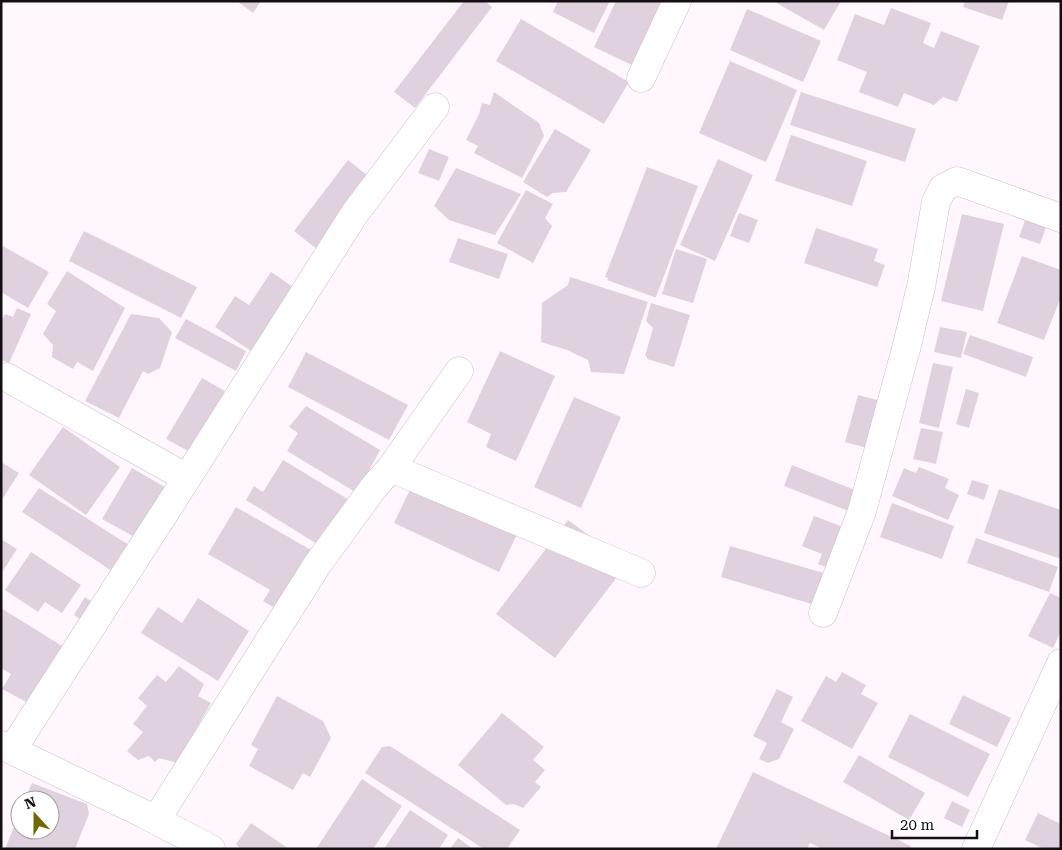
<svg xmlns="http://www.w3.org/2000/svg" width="1062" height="850" viewBox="0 0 1062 850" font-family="'Roboto Serif',serif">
	<rect width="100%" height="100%" fill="#fff6fe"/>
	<!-- building -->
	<path fill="#e0d1df" d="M 237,1 L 261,1 L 253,13 Z
		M 464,1 L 485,1 L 492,7 L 415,108 L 394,92 Z
		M 558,1 L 610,1 L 594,33 L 553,12 Z
		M 616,1 L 665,1 L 634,66 L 594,47 Z
		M 773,1 L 841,1 L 824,30 Z
		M 965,1 L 1009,1 L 1002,20 L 963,7 Z
		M 891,8 L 931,23 L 923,43 L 934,48 L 941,31 L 980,46 L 957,102 L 943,97 L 934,105 L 904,93 L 898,107 L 859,92 L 867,72 L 837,60 L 855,14 L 884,25 Z
		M 747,9 L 821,41 L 803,82 L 730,50 Z
		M 521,19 L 629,82 L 604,124 L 496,61 Z
		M 730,61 L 797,90 L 766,162 L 699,133 Z
		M 494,92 L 539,123 L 544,136 L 522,178 L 474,153 L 478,146 L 466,140 L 479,114 L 482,103 L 490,105 Z
		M 801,92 L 916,129 L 905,162 L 790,125 Z
		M 555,129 L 591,150 L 566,192 L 553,193 L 547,197 L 523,182 Z
		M 791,135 L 867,161 L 852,206 L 775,181 Z
		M 429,149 L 449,157 L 439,181 L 418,173 Z
		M 718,159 L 753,175 L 715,261 L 680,245 Z
		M 348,160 L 372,179 L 318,250 L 294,231 Z
		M 647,167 L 698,186 L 656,297 L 654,297 L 607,280 L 608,278 L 605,277 Z
		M 456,168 L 521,194 L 495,235 L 449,220 L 434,206 Z
		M 526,190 L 553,204 L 545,218 L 552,226 L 533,263 L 497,243 Z
		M 739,213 L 758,220 L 749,243 L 730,236 Z
		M 962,214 L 1004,224 L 983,311 L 941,301 Z
		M 1027,215 L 1048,222 L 1040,244 L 1019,237 Z
		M 816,228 L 878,249 L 874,261 L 885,265 L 877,287 L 804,263 Z
		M 84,231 L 197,287 L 181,318 L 69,261 Z
		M 458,238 L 508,254 L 499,279 L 449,262 Z
		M 1,245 L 49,272 L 28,308 L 1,292 Z
		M 676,249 L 707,259 L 693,303 L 662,294 Z
		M 1022,256 L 1061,270 L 1061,297 L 1044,340 L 997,323 Z
		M 67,271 L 125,308 L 93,371 L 77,362 L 73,369 L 52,357 L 53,345 L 43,334 L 56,311 L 47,304 Z
		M 271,272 L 293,287 L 251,351 L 215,327 L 235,296 L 249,305 Z
		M 570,277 L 648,302 L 624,374 L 591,372 L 588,360 L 567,350 L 541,342 L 542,303 L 568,285 Z
		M 651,303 L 690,315 L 674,367 L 647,359 L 647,357 L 645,356 L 653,328 L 646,321 Z
		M 17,308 L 31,314 L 9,363 L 1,360 L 1,322 L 5,314 L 13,317 Z
		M 131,314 L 159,318 L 172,332 L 160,368 L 148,374 L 143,371 L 119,418 L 85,401 Z
		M 186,319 L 246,351 L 236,371 L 175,338 Z
		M 940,327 L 967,332 L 961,358 L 934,352 Z
		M 970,335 L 1033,357 L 1026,377 L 963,354 Z
		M 500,351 L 555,376 L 516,461 L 486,447 L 491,434 L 467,422 Z
		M 306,352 L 408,405 L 389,440 L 288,387 Z
		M 933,363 L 953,367 L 939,428 L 919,423 Z
		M 202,378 L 225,391 L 190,452 L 166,439 Z
		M 966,389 L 979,393 L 969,428 L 956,424 Z
		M 858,395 L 881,401 L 867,448 L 845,442 Z
		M 574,397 L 621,417 L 581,508 L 534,487 Z
		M 306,406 L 380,450 L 357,493 L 287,451 L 298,433 L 289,427 Z
		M 63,427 L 120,467 L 86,515 L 29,475 Z
		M 921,428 L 943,432 L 936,464 L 913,459 Z
		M 283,460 L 351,501 L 322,547 L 246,500 L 254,486 L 263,492 Z
		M 1,462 L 19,473 L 1,501 Z
		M 792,465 L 860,492 L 851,512 L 784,486 Z
		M 919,467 L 949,479 L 945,488 L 959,495 L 948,520 L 892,496 L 904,468 L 916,473 Z
		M 132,468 L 170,490 L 140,540 L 102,519 Z
		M 418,473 L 523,522 L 499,572 L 394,523 Z
		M 972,480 L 989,485 L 984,500 L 967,494 Z
		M 39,488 L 132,547 L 115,573 L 22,512 Z
		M 999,489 L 1061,510 L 1061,559 L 984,533 Z
		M 892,503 L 954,526 L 942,559 L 880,537 Z
		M 236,507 L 318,554 L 283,613 L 263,601 L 270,590 L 208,554 Z
		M 814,516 L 849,529 L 834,570 L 818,564 L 822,554 L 802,546 Z
		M 568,520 L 627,564 L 555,658 L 496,614 Z
		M 976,538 L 1058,567 L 1049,592 L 967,563 Z
		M 1,539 L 17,549 L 1,574 Z
		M 730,546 L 824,573 L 815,605 L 721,577 Z
		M 31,552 L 81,585 L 62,613 L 45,602 L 38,612 L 5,590 Z
		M 1050,593 L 1061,598 L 1061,631 L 1053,648 L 1028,636 Z
		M 85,597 L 100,607 L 88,625 L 74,615 Z
		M 198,598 L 249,631 L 218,681 L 141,633 L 158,607 L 182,623 Z
		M 1,608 L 67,649 L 32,705 L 2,689 L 11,674 L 1,668 Z
		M 179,666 L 204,684 L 198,696 L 211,703 L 177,763 L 159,758 L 155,762 L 149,756 L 138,760 L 127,751 L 143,732 L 133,724 L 147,706 L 138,698 L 157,675 L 166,682 Z
		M 842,672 L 866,685 L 861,694 L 878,703 L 852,749 L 801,721 L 826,676 L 836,682 Z
		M 777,689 L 793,697 L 781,722 L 794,729 L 779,759 L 768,763 L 759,759 L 767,743 L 753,736 Z
		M 963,695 L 1011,718 L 997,747 L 949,724 Z
		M 277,696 L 323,721 L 331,738 L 310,777 L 303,773 L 293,790 L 249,766 L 258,749 L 251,745 Z
		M 502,713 L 544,747 L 533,760 L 545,770 L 535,782 L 541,787 L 523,808 L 514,804 L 506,805 L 458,765 Z
		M 910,714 L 990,754 L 968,797 L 888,757 Z
		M 390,746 L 520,830 L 507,849 L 484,849 L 365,773 L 382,747 Z
		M 859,755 L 925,793 L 909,820 L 843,782 Z
		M 753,772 L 911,846 L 910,849 L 823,849 L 810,843 L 807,849 L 716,849 Z
		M 362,779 L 402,806 L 373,849 L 316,849 Z
		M 32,783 L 87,804 L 89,814 L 75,849 L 5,849 L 20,812 L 20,830 L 50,830 L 50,800 L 25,800 Z
		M 952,801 L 970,810 L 962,827 L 944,818 Z
		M 410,810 L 448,835 L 439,849 L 384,849 Z
		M 1038,813 L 1061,824 L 1061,849 L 1044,849 L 1025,840 Z
		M 251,823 L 289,849 L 241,849 L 236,844 Z
		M 458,838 L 473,849 L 450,849 Z"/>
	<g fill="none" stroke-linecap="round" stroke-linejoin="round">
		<!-- street casing -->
		<g stroke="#ccbecb" stroke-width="29">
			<path id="street" d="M 641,78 L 677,1
				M 6,377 L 187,478
				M 391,468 L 459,371
				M 823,613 L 862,511 L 906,349 L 921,287 L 936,202 L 943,188 L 957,181 L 1061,218
				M 1,745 L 144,814 L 211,849
				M 12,750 L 187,478 L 355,213 L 435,107
				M 156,820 L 317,565 L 374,487 L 391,468 L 641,573
				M 976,849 L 1061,663"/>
		</g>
		<!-- street -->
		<use href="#street" stroke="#fff" stroke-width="28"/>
	</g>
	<!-- border -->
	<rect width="1062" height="850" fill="none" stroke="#130f13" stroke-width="5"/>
	<!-- north arrow -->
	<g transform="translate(35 815) rotate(339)"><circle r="24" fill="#ffffff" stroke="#a19fa1"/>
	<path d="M0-4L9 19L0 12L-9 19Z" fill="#706902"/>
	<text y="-8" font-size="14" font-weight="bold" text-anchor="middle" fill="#130f13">N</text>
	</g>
	<!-- scale -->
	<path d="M892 830v8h85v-8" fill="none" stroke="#130f13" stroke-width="2.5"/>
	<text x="900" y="830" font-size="15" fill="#130f13" stroke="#ffffff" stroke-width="4" paint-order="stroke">20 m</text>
</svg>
